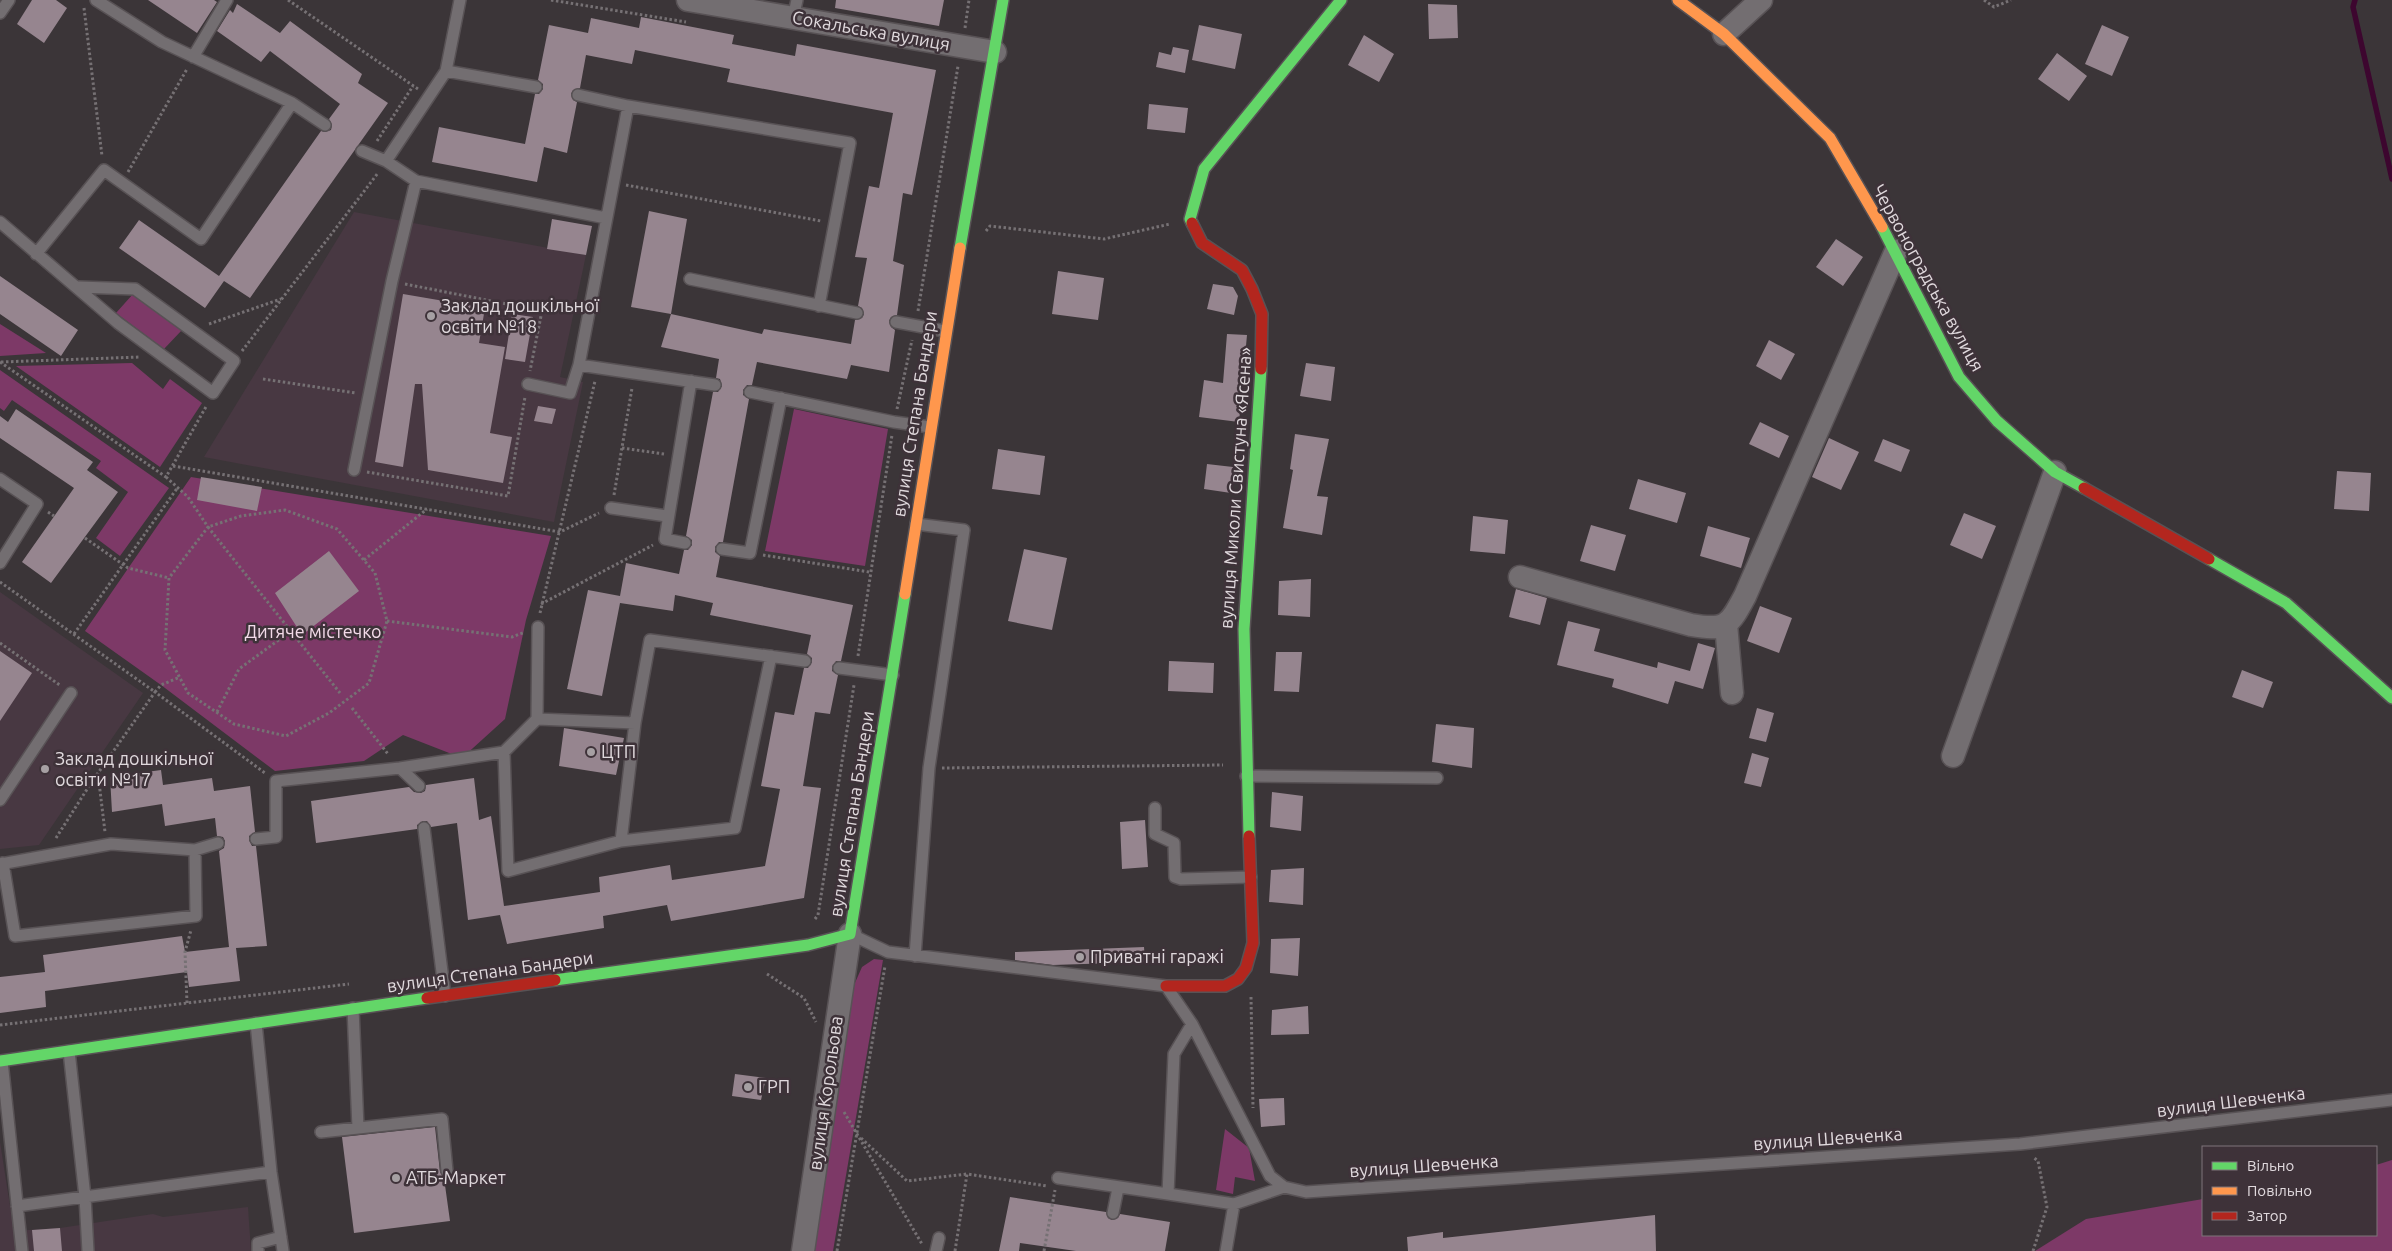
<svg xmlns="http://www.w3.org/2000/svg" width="2392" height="1251" viewBox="0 0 2392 1251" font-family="Ubuntu,sans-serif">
	<rect width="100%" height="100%" fill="#3b3538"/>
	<!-- built -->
	<path fill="#483842" d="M 354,212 L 586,255 L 560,377 L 583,382 L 554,522 L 204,457 Z
		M 0,592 L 143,693 L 39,845 L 0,849 Z
		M 0,1142 L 14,1231 L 60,1228 L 153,1214 L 163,1217 L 248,1207 L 251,1251 L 0,1251 Z"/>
	<!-- green -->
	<path fill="#7d3967" d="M 133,294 L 182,330 L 164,349 L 116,313 Z
		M 0,324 L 46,353 L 0,356 Z
		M 132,363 L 163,389 L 170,379 L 202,403 L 160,467 L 16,366 Z
		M 0,370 L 169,488 L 120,556 L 96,538 L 128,492 L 96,468 L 101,461 L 12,400 L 4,411 L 0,408 Z
		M 794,409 L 888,429 L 865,566 L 765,551 Z
		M 191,477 L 551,536 L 526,620 L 505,719 L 462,758 L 403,735 L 364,761 L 275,771 L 161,685 L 85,631 Z
		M 874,959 L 883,960 L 833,1251 L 813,1251 L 854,985 L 862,967 Z
		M 1225,1129 L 1249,1148 L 1255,1181 L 1235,1177 L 1233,1194 L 1216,1190 Z
		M 2392,1160 L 2392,1251 L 2035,1251 L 2086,1219 L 2203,1199 L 2203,1235 L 2376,1235 L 2376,1165 Z"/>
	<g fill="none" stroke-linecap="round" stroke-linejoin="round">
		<!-- stream -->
		<path stroke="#3d062f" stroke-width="5.5" d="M 2355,0 L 2353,7 L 2392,179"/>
	</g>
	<!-- building -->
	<path fill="#96858f" d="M 32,0 L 56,0 L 67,8 L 44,43 L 17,24 Z
		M 148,0 L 214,0 L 217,2 L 197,33 Z
		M 836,0 L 944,0 L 939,26 L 835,8 Z
		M 237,4 L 280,33 L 290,21 L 362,74 L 358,83 L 388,103 L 250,298 L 224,281 L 205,308 L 119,248 L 139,220 L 219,276 L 321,131 L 325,132 L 331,130 L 332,125 L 329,119 L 340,104 L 270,51 L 261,62 L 217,31 L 230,10 L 233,13 Z
		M 1428,4 L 1457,5 L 1458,38 L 1429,39 Z
		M 641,17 L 734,35 L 732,44 L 795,56 L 797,44 L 936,70 L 912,195 L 903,193 L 893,261 L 904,265 L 897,315 L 891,317 L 889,321 L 891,327 L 895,330 L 889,372 L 851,365 L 847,379 L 757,362 L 752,385 L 747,385 L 743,390 L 743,395 L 749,399 L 723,542 L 719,542 L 715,547 L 715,552 L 720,556 L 716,577 L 853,605 L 841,661 L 836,661 L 832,667 L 832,671 L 838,675 L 830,714 L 815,712 L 803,786 L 821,788 L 804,898 L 671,921 L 667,905 L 603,916 L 604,928 L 507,944 L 500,915 L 468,920 L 457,823 L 431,827 L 427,821 L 423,821 L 417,825 L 417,829 L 316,843 L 311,801 L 409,787 L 414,792 L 421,793 L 425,791 L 426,785 L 474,778 L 479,820 L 491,816 L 504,906 L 600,892 L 599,877 L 670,865 L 672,880 L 765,866 L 780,789 L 761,786 L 775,712 L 794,715 L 804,668 L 808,668 L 812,662 L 812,658 L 807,654 L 811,635 L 710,615 L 713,603 L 675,595 L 673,611 L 620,603 L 602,696 L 567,689 L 588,590 L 620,596 L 626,563 L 679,574 L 684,550 L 688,550 L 692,545 L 692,540 L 686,536 L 713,392 L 718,392 L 722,386 L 720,379 L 716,378 L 719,359 L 661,347 L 671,314 L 762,334 L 764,329 L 851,344 L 855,320 L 862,318 L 864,314 L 862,308 L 858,306 L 867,258 L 855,257 L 869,186 L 879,188 L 893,113 L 727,82 L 730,69 L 635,50 L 632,64 L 586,55 L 580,88 L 573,90 L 571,94 L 573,100 L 577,102 L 567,153 L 544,147 L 537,182 L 432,162 L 439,127 L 525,144 L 535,94 L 539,94 L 543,89 L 543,84 L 538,80 L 549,25 L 588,33 L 591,18 L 639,28 Z
		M 1199,25 L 1242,34 L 1235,69 L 1192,60 Z
		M 2102,25 L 2129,37 L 2112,76 L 2085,64 Z
		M 1364,35 L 1394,54 L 1379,82 L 1348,65 Z
		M 1173,47 L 1189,50 L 1185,73 L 1156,67 L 1159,52 L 1171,55 Z
		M 2057,53 L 2087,76 L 2069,101 L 2038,79 Z
		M 1149,104 L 1188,108 L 1185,133 L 1147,129 Z
		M 649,211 L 687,219 L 671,314 L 631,307 Z
		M 552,219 L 592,226 L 586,255 L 547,249 Z
		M 1836,239 L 1863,257 L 1843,286 L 1816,267 Z
		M 1058,271 L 1104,278 L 1098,320 L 1052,314 Z
		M 0,276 L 78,330 L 61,356 L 0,314 Z
		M 1213,284 L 1233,287 L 1238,296 L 1234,315 L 1207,309 Z
		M 403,294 L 485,308 L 479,343 L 505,347 L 490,433 L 512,437 L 503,483 L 428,470 L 422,384 L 415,384 L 403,467 L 375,462 Z
		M 512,314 L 533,317 L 525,362 L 505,359 Z
		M 1227,334 L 1247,335 L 1239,422 L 1199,417 L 1204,380 L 1223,383 Z
		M 1769,340 L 1795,354 L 1781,380 L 1756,366 Z
		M 1306,363 L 1335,367 L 1331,401 L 1300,396 Z
		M 538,406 L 556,409 L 552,424 L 534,421 Z
		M 16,409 L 93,462 L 87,470 L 118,492 L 51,583 L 22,562 L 74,488 L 0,438 L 0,416 L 8,422 Z
		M 1760,422 L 1789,436 L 1779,458 L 1749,444 Z
		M 1295,434 L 1329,439 L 1317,496 L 1328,497 L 1322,535 L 1283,528 L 1293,470 L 1290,469 Z
		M 1829,438 L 1859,452 L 1841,490 L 1812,477 Z
		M 1883,439 L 1910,450 L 1901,472 L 1874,461 Z
		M 998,449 L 1045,456 L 1040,495 L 992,489 Z
		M 1207,464 L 1233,467 L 1231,493 L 1204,489 Z
		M 2337,471 L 2371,473 L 2369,511 L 2334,509 Z
		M 201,477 L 262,487 L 257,511 L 197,500 Z
		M 1638,479 L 1686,493 L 1677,523 L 1629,509 Z
		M 1964,513 L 1996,526 L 1982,559 L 1950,545 Z
		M 1473,516 L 1508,520 L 1505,554 L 1470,551 Z
		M 1591,525 L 1626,535 L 1615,571 L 1580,561 Z
		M 1708,526 L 1750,538 L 1741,568 L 1700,556 Z
		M 1024,549 L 1067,558 L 1052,630 L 1008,621 Z
		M 329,551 L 359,591 L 302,635 L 275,593 Z
		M 1311,579 L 1310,617 L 1278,615 L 1279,581 Z
		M 1516,589 L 1547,598 L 1540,625 L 1509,617 Z
		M 1760,606 L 1792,618 L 1779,653 L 1747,641 Z
		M 1568,621 L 1600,629 L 1594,651 L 1657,668 L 1658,662 L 1690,671 L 1698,643 L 1715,648 L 1703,689 L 1675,681 L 1668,704 L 1612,687 L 1614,679 L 1557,665 Z
		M 0,651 L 32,673 L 0,721 Z
		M 1276,652 L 1302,652 L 1299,692 L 1274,691 Z
		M 1169,661 L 1214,663 L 1213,693 L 1168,691 Z
		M 2242,670 L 2273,682 L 2263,708 L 2232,697 Z
		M 1757,708 L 1774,713 L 1766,742 L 1749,738 Z
		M 1436,724 L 1474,728 L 1472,768 L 1432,762 Z
		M 564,728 L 624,738 L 616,775 L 559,766 Z
		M 1752,753 L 1769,758 L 1761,787 L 1744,783 Z
		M 161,770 L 163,785 L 212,778 L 214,791 L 250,786 L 255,832 L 249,836 L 249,840 L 252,846 L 256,846 L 267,946 L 236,948 L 240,981 L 189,987 L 187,972 L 45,991 L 46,1007 L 0,1013 L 0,977 L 45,972 L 43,955 L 182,936 L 185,952 L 229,947 L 219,851 L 224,848 L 225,841 L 223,837 L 217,836 L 215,818 L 165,826 L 162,804 L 112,812 L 110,777 Z
		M 1272,792 L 1303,796 L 1301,831 L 1270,827 Z
		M 1145,820 L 1148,867 L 1122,869 L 1120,822 Z
		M 1304,868 L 1303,905 L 1269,902 L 1271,870 Z
		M 1300,938 L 1298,976 L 1270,973 L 1271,939 Z
		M 1144,947 L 1145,962 L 1053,965 L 1015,960 L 1015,952 Z
		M 1308,1006 L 1309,1034 L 1271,1035 L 1272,1010 Z
		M 735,1074 L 766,1078 L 761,1100 L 732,1096 Z
		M 1284,1098 L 1285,1125 L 1261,1127 L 1259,1099 Z
		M 435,1127 L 440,1172 L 444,1178 L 450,1221 L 354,1233 L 342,1137 Z
		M 1010,1197 L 1106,1212 L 1108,1218 L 1112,1220 L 1118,1218 L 1120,1214 L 1170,1222 L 1165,1251 L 1076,1251 L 1020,1243 L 1019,1251 L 999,1251 Z
		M 1655,1215 L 1656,1251 L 1408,1251 L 1407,1237 L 1443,1232 L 1443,1238 Z
		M 60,1228 L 62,1251 L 34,1251 L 32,1230 Z"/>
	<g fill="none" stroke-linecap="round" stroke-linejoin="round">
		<!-- lane casing -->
		<g stroke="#585255" stroke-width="14">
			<path id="lane" d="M 96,0 L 162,42 L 292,103 L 325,125
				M 0,13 L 9,0
				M 793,18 L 797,0
				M 193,57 L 227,0
				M 446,71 L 536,87
				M 578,95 L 628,106 L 850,143 L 819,306
				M 628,106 L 579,365 L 715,385
				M 362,151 L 386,161 L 446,71 L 460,0
				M 386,161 L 416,181 L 606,218
				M 0,222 L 118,323 L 213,393 L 234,361 L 135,289 L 79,287
				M 36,254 L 104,170 L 201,239 L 292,103
				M 690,279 L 857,313
				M 896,322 L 945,331
				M 528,384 L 570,393 L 579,365
				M 750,392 L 894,422 L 930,427
				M 354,470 L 392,281 L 416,181
				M 0,479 L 37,504 L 0,563
				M 611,508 L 667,516
				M 685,543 L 665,539 L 691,381
				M 722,549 L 750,553 L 781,398
				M 839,668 L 893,675
				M 537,719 L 635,723
				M 504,752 L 508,871 L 621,841 L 735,828 L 771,656
				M 400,768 L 504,752 L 537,719 L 538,627
				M 1246,776 L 1437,778
				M 0,800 L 71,693
				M 1155,808 L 1155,834 L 1174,843 L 1175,877 L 1181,879 L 1251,877
				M 424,828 L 445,996
				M 256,839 L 276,837 L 276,781 L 400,768 L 419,786
				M 621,841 L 635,723 L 650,640 L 805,661
				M 3,863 L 15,936 L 196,916 L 195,850
				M 0,864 L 111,844 L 195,850 L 218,843
				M 850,934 L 888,952 L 1166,986 L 1192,1024 L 1270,1176 L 1284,1187 L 1306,1192 L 2020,1144 L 2392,1100
				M 915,956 L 929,768 L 964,530 L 916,524
				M 353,1008 L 358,1128
				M 256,1023 L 271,1172 L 283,1251
				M 1192,1024 L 1174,1054 L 1168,1194 L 1234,1204 L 1226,1251
				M 69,1051 L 85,1197 L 88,1251
				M 2,1061 L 22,1251
				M 321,1132 L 442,1119 L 447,1171
				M 1058,1178 L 1168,1194
				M 1234,1204 L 1284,1187
				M 17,1206 L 271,1172
				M 1113,1213 L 1118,1188
				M 258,1251 L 258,1243 L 281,1237
				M 936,1251 L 939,1238"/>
		</g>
		<!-- street casing -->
		<g stroke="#585255" stroke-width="25">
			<path id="street" d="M 688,0 L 995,52
				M 1724,34 L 1761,0
				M 1520,577 L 1691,625 C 1726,631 1729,626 1745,596 L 1896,251
				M 1726,624 L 1732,693
				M 1953,756 L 2055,472
				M 803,1251 L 850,934"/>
		</g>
		<!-- fast casing -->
		<g stroke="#585255" stroke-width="14">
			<path id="fast" d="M 1192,223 L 1190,219 L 1204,169 L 1341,0
				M 1882,227 L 1959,377 L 1997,421 L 2055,472 L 2084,488
				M 960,248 L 1003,0
				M 2209,559 L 2286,603 L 2392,698
				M 1249,836 L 1244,629 L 1261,369
				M 555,980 L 808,945 L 850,934 L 905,594
				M 0,1061 L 427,998"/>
		</g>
		<!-- slow casing -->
		<g stroke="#585255" stroke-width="14">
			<path id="slow" d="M 1678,0 L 1724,34 L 1830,138 L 1882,227
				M 905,594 L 960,248"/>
		</g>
		<!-- jam casing -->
		<g stroke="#585255" stroke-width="14">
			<path id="jam" d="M 1192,223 L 1202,243 L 1242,270 L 1252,289 L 1262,314 L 1261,369
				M 2084,488 L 2209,559
				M 1166,986 L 1225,986 L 1238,979 L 1246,968 L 1253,943 L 1249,836
				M 427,998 L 555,980"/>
		</g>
		<!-- path -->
		<path stroke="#767174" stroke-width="3" stroke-dasharray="2.5 2.5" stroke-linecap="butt" d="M 288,0 L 418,89
			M 551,0 L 686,22
			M 1984,0 L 1994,7 L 2011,0
			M 84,8 L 102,156
			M 965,28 L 969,0
			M 377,141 L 413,86
			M 128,172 L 187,69
			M 626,185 L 821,221
			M 986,231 L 990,226 L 1104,239 L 1170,224
			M 405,284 L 542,311 L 530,371
			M 918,311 L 958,66
			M 209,324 L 281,299
			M 242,351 L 378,173
			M 0,362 L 166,477 L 207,405
			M 1,362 L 140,357
			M 263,379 L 356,393
			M 897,409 L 912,340
			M 622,448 L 664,454
			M 173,466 L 560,532 L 599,513
			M 367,472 L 508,496 L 525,397
			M 166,477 L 188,497 L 208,527 L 169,578 L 165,650 L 188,693 L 234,724 L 286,736 L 329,713 L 369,683 L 387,621 L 375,573 L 337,529 L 285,510 L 241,516 L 208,527 L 340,693
			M 614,495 L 632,388
			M 48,512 L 54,516
			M 85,538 L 128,568 L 169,578
			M 763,555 L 869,572
			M 364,560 L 427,509
			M 0,582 L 155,692 L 161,685 L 180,677
			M 541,604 L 653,545
			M 540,613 L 595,381
			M 387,621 L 512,637 L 525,632
			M 74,634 L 178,487
			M 0,643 L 61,686
			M 858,656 L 892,435
			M 352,708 L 388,754
			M 217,712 L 239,669 L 291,631
			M 942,768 L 1223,765
			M 98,774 L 105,832
			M 56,838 L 91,783 L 155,692 L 265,773
			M 815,919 L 818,915 L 854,685
			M 767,974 L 804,998 L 816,1022
			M 1251,997 L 1253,1108
			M 187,1003 L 185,952 L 191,930
			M 0,1025 L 349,984
			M 844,1112 L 922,1244
			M 861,1138 L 907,1181 L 967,1174
			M 837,1251 L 885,966
			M 955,1251 L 967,1174 L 1047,1186
			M 1044,1251 L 1055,1190
			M 2033,1251 L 2047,1207 L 2038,1161 L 2033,1157"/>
		<!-- lane -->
		<use href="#lane" stroke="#736e71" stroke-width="11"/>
		<!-- street -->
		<use href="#street" stroke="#736e71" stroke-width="22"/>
		<!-- fast -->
		<use href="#fast" stroke="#63d668" stroke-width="11"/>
		<!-- slow -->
		<use href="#slow" stroke="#ff974d" stroke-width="11"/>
		<!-- jam -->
		<use href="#jam" stroke="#b3261e" stroke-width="11"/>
	</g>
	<!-- markers -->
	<g fill="#a6a0a3" stroke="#3e3239" stroke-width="2">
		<circle cx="431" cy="316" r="5"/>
		<circle cx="591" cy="752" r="5"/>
		<circle cx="45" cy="769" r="5"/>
		<circle cx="1080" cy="957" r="5"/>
		<circle cx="748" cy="1087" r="5"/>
		<circle cx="396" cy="1178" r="5"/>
	</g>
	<g text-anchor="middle" stroke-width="5" stroke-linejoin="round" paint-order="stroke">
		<!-- street labels -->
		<g font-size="18" fill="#e0d9dd" stroke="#3e3239">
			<text transform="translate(871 31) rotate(10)" y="6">Сокальська вулиця</text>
			<text transform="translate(1928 278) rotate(61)" y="6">Червоноградська вулиця</text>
			<text transform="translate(915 414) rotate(-81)" y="6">вулиця Степана Бандери</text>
			<text transform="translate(1236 488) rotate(-86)" y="6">вулиця Миколи Свистуна «Ясена»</text>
			<text transform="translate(852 814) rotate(-81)" y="6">вулиця Степана Бандери</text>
			<text transform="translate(490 972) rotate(-8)" y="6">вулиця Степана Бандери</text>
			<text transform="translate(826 1093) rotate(-82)" y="6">вулиця Корольова</text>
			<text transform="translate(2231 1102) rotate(-7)" y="6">вулиця Шевченка</text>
			<text transform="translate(1828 1139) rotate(-4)" y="6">вулиця Шевченка</text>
			<text transform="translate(1424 1166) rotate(-4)" y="6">вулиця Шевченка</text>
		</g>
		<!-- poi labels -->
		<g font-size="18" fill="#e0d9dd" stroke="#3e3239" text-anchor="start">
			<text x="441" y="312">Заклад дошкільної<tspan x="441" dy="21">освіти №18</tspan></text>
			<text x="601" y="758">ЦТП</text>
			<text x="55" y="765">Заклад дошкільної<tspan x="55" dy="21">освіти №17</tspan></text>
			<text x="1090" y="963">Приватні гаражі</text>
			<text x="758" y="1093">ГРП</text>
			<text x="406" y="1184">АТБ-Маркет</text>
		</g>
		<!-- park labels -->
		<g font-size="18" fill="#f3dbe9" stroke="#3e3239">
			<text x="313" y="638">Дитяче містечко</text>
		</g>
	</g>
	<!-- legend -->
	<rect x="2202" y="1146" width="175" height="90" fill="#3e3239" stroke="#7f757b"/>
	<rect x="2212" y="1162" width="25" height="8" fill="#63d668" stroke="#7f757b"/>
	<text x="2247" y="1171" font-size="15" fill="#e0d9dd">Вільно</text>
	<rect x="2212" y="1187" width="25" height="8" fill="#ff974d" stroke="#7f757b"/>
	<text x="2247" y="1196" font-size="15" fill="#e0d9dd">Повільно</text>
	<rect x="2212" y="1212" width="25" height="8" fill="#b3261e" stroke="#7f757b"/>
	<text x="2247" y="1221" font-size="15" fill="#e0d9dd">Затор</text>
</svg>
